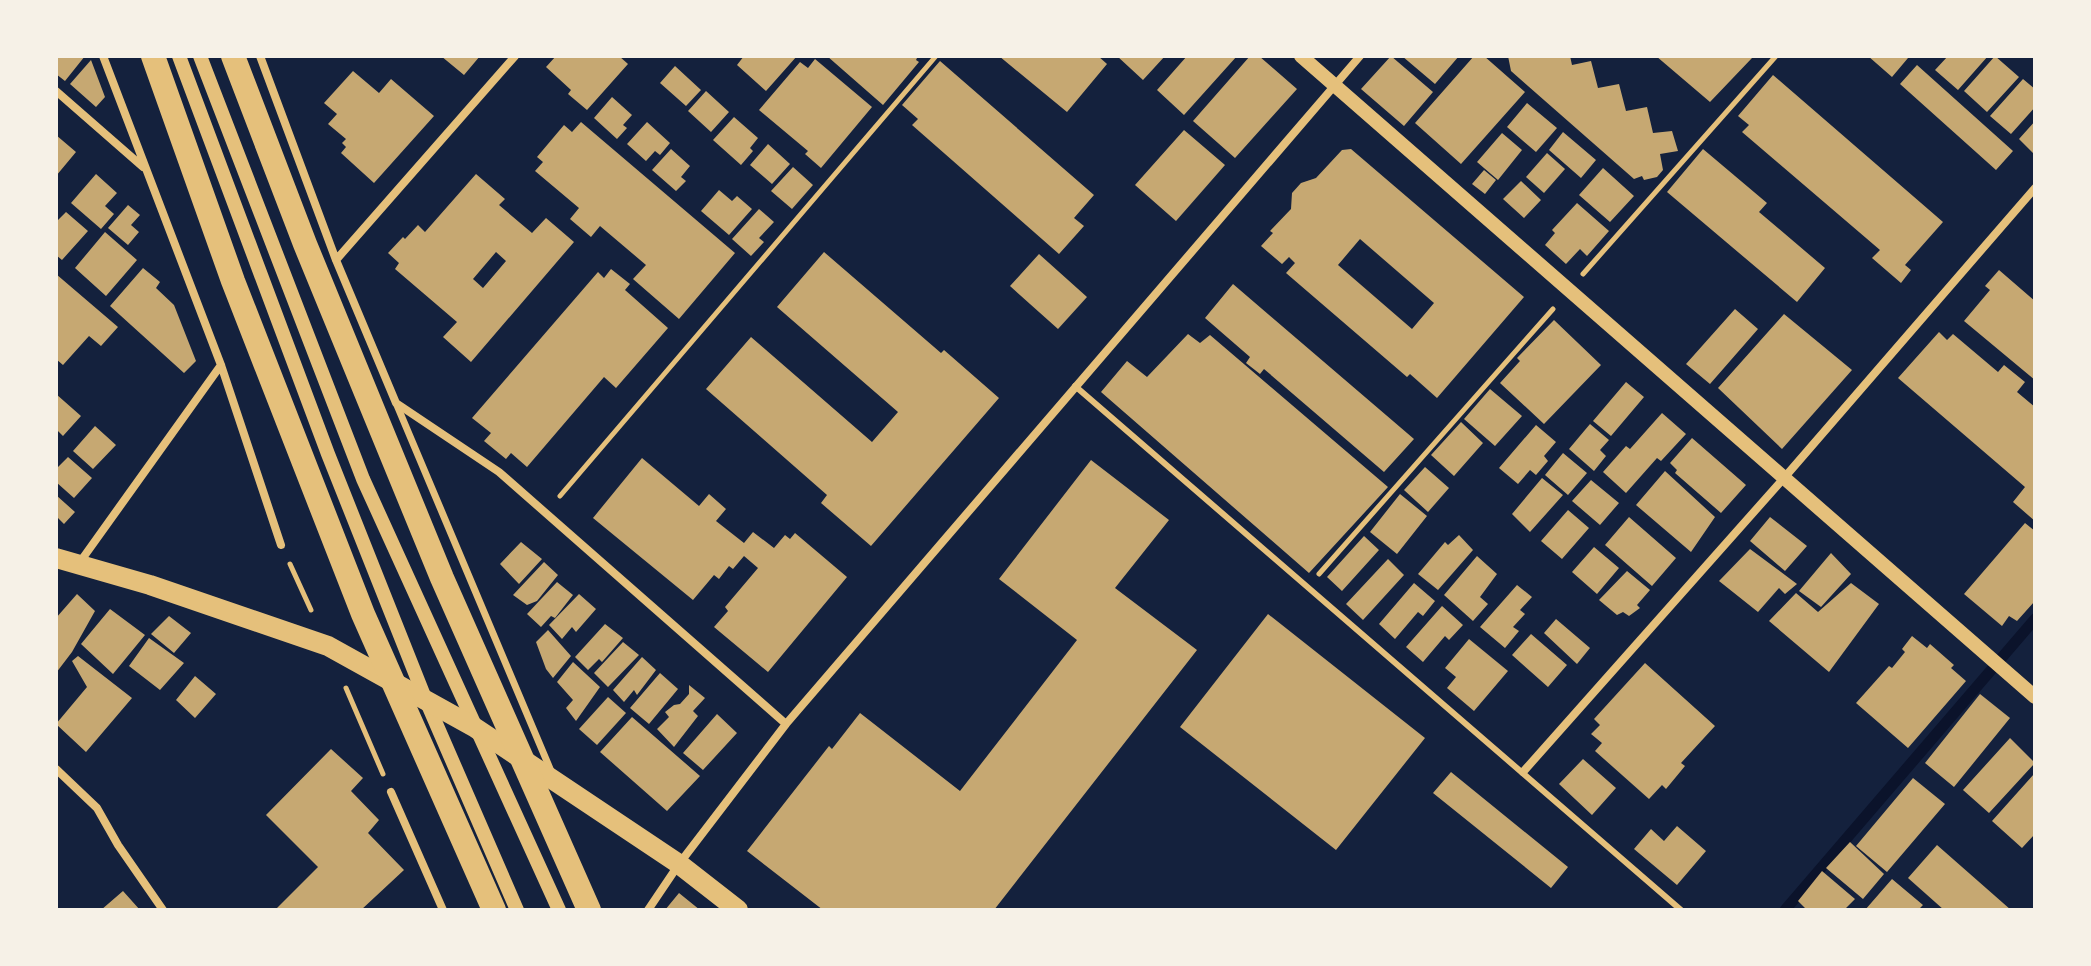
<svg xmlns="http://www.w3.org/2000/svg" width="2091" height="966" viewBox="0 0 2091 966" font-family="'Times New Roman',serif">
	<rect width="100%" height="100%" fill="#14213d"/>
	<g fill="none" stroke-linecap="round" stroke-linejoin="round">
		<!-- stream -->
		<path stroke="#0b132b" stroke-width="11" d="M 1785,910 L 2035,619"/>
	</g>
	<!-- building -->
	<path fill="#c6a872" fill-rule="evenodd" d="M 56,56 L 85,56 L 65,81 L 56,74 Z
		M 441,56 L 480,56 L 464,75 Z
		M 556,56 L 619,56 L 628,64 L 587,110 L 568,94 L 571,90 L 546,67 Z
		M 744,56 L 797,56 L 766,91 L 737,65 Z
		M 827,56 L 918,56 L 916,60 L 919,62 L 883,105 Z
		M 999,56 L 1098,56 L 1107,64 L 1067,112 Z
		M 1117,56 L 1165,56 L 1143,80 Z
		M 1187,56 L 1237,56 L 1184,115 L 1157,90 Z
		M 1250,56 L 1259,56 L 1297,89 L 1235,158 L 1193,121 Z
		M 1391,56 L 1433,92 L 1404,126 L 1361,89 Z
		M 1402,56 L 1459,56 L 1435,84 Z
		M 1474,56 L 1484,56 L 1525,92 L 1461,164 L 1415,123 Z
		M 1508,56 L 1570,56 L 1572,65 L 1591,61 L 1598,88 L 1619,84 L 1626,111 L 1647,107 L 1653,133 L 1672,131 L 1678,151 L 1660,154 L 1663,170 L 1657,177 L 1644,180 L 1642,176 L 1634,179 L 1511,71 Z
		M 1656,56 L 1750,56 L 1752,58 L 1710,102 Z
		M 1868,56 L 1906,56 L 1908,58 L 1892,77 Z
		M 1948,56 L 1988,56 L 1958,90 L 1935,70 Z
		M 1995,56 L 2019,77 L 1987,112 L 1964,91 Z
		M 815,59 L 872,107 L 821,168 L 805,154 L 808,151 L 759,110 L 800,62 L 808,68 Z
		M 91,60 L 105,97 L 96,107 L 70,84 Z
		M 940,61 L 1094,195 L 1074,218 L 1084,226 L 1059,254 L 912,125 L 918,119 L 902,105 Z
		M 1917,65 L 2013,151 L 1996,170 L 1900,84 Z
		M 675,66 L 701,90 L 686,106 L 660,83 Z
		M 353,71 L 379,93 L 391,79 L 434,116 L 374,183 L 341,153 L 346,147 L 342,143 L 346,139 L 328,124 L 337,114 L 324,103 Z
		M 1773,75 L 1943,222 L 1905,265 L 1911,270 L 1901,283 L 1872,258 L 1880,250 L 1742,132 L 1749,125 L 1738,116 Z
		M 2023,79 L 2035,89 L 2035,107 L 2011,134 L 1990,116 Z
		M 706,91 L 729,112 L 711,132 L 688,111 Z
		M 612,97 L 632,115 L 623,125 L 627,128 L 617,139 L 594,118 Z
		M 1527,103 L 1557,128 L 1536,152 L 1507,127 Z
		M 734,117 L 758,138 L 750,148 L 753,151 L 741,165 L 713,140 Z
		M 2035,121 L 2035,155 L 2019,139 Z
		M 581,122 L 735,253 L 679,319 L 633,279 L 646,265 L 600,226 L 591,237 L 570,219 L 579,208 L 535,171 L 543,162 L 537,157 L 564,125 L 572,132 Z
		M 647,122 L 670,143 L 660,155 L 655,151 L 646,161 L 627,144 Z
		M 1184,130 L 1225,165 L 1176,221 L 1135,185 Z
		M 1563,132 L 1596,160 L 1581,178 L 1549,150 Z
		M 1502,133 L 1522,150 L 1498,180 L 1477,162 Z
		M 56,135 L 76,152 L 56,176 Z
		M 768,144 L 790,164 L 772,184 L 750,165 Z
		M 671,149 L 690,166 L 681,177 L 686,181 L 676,191 L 652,170 Z
		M 1351,149 L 1524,297 L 1437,398 L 1410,374 L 1407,377 L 1286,273 L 1295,263 L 1289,257 L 1282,264 L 1261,246 L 1273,233 L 1270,231 L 1291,209 L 1292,193 L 1301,183 L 1316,178 L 1342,150 ZM 1360,239 L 1434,303 L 1412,329 L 1338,265 Z
		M 1703,149 L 1767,203 L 1759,212 L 1825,268 L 1797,302 L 1667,192 Z
		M 1547,153 L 1565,169 L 1544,193 L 1526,177 Z
		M 793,167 L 813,185 L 792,209 L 771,191 Z
		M 1603,168 L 1634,196 L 1610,222 L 1579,195 Z
		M 1484,170 L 1496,180 L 1485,194 L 1472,184 Z
		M 96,174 L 117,193 L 105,206 L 114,214 L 101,229 L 71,203 Z
		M 476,174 L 505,199 L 499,205 L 532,233 L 546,218 L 574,242 L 471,362 L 443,337 L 457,322 L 395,269 L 399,263 L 388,253 L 403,237 L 405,239 L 418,225 L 425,232 ZM 496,252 L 506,261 L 483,288 L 473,279 Z
		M 1521,181 L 1541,200 L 1524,218 L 1503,199 Z
		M 719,190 L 732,201 L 737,196 L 752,209 L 729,235 L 701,211 Z
		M 1577,203 L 1609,231 L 1587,256 L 1580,249 L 1566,264 L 1545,245 L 1555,233 L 1552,230 Z
		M 128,205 L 140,215 L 131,225 L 139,232 L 128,245 L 108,228 Z
		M 759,209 L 774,222 L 759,238 L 764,242 L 751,256 L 732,239 Z
		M 66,212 L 88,231 L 62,260 L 56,255 L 56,222 Z
		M 105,232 L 137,260 L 106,296 L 75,268 Z
		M 824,252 L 941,353 L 944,350 L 999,398 L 871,546 L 821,503 L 827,495 L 706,389 L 751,337 L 872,442 L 898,412 L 777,307 Z
		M 1039,254 L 1087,297 L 1058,329 L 1010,286 Z
		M 143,268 L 160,282 L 156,288 L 174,305 L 196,361 L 184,373 L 110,306 Z
		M 611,269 L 630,284 L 625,290 L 668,328 L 616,388 L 604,377 L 527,467 L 511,453 L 506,459 L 484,441 L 491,433 L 472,418 L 598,272 L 604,278 Z
		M 1999,270 L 2035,301 L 2035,380 L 1964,321 L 1990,290 L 1985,286 Z
		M 56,274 L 118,327 L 101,346 L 89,336 L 63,365 L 56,359 Z
		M 1233,284 L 1414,439 L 1384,472 L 1264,369 L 1260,374 L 1246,363 L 1250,357 L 1205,318 Z
		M 1735,309 L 1758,329 L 1710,384 L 1686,364 Z
		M 1784,314 L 1852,370 L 1782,449 L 1718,388 Z
		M 1554,320 L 1601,365 L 1544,424 L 1500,383 L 1520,361 L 1517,358 Z
		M 1939,332 L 1947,340 L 1953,334 L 1998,372 L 2004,365 L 2025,382 L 2017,392 L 2035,407 L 2035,521 L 2013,502 L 2025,487 L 1898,378 Z
		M 1188,334 L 1200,343 L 1210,335 L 1388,487 L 1309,573 L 1101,392 L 1127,361 L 1147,377 Z
		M 1626,382 L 1644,397 L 1611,436 L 1593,421 Z
		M 1490,389 L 1522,416 L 1495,446 L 1464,419 Z
		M 56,394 L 81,416 L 63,436 L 56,429 Z
		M 1662,413 L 1686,434 L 1661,461 L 1657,458 L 1626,493 L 1603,472 L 1626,446 L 1630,449 Z
		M 1461,422 L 1483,443 L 1454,476 L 1431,455 Z
		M 1590,424 L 1609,440 L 1600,450 L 1606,456 L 1594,471 L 1569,449 Z
		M 1536,425 L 1556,442 L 1544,456 L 1548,461 L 1536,475 L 1530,470 L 1518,484 L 1499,468 Z
		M 95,426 L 116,445 L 93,469 L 73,451 Z
		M 1692,438 L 1746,485 L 1721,513 L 1675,473 L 1677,470 L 1670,463 Z
		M 1563,453 L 1587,473 L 1568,495 L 1545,475 Z
		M 68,457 L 92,478 L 74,498 L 56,482 L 56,469 Z
		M 642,458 L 699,506 L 709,494 L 726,509 L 716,521 L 744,543 L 753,532 L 774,548 L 785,535 L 790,539 L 795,533 L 847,577 L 768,672 L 714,627 L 728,611 L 725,607 L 758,568 L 744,556 L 733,569 L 729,566 L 719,579 L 714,575 L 693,600 L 593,518 Z
		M 1091,460 L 1169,520 L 1115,588 L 1197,650 L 994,910 L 823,910 L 747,851 L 829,746 L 832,749 L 860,713 L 960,791 L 1077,640 L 999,579 Z
		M 1425,467 L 1449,488 L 1428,512 L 1404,490 Z
		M 1665,471 L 1715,517 L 1691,552 L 1636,505 Z
		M 1542,478 L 1563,495 L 1530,532 L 1512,514 Z
		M 1591,480 L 1619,503 L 1600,525 L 1572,501 Z
		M 1400,494 L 1427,516 L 1397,554 L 1370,532 Z
		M 56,495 L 75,512 L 64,524 L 58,518 L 56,521 Z
		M 1568,510 L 1589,528 L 1562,559 L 1541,541 Z
		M 1629,517 L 1676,558 L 1652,586 L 1605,545 Z
		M 1770,517 L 1807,546 L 1785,571 L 1750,541 Z
		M 2025,523 L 2035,531 L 2035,601 L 2017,621 L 2009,616 L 2002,626 L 1964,594 Z
		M 1459,535 L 1473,550 L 1438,590 L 1418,574 L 1445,542 L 1448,545 Z
		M 1364,536 L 1379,550 L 1342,591 L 1327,577 Z
		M 521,542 L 542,559 L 519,584 L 500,564 Z
		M 1594,547 L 1619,568 L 1597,594 L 1572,572 Z
		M 1750,549 L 1797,584 L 1785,594 L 1779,588 L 1758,612 L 1719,581 Z
		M 1831,553 L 1851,574 L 1821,607 L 1799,591 Z
		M 1477,556 L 1497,574 L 1480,597 L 1488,604 L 1473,621 L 1444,595 Z
		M 1388,559 L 1404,575 L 1363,620 L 1346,604 Z
		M 544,562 L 558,575 L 537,601 L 527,605 L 513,595 Z
		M 1627,571 L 1650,590 L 1637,605 L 1640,608 L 1629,616 L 1623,612 L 1617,615 L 1599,600 Z
		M 557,582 L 573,595 L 555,618 L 551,616 L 541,627 L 527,614 Z
		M 1414,583 L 1435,601 L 1423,616 L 1418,612 L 1395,639 L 1379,624 Z
		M 1851,583 L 1879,604 L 1829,672 L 1769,621 L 1796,593 L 1818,612 Z
		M 1517,585 L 1532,597 L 1520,610 L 1525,614 L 1513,627 L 1519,631 L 1505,648 L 1480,627 Z
		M 77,594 L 95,611 L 72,652 L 56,673 L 56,618 Z
		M 579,594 L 596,609 L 576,632 L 572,627 L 562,639 L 549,625 Z
		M 1442,606 L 1463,625 L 1449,640 L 1445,636 L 1423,662 L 1406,647 Z
		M 110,609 L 145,635 L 113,674 L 81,644 Z
		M 1268,614 L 1425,738 L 1336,850 L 1180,727 Z
		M 169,616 L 191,633 L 174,653 L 151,634 Z
		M 1556,619 L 1590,648 L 1577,664 L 1544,633 Z
		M 605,624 L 623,638 L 602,662 L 599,659 L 588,670 L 575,657 Z
		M 548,630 L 571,656 L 553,678 L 546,669 L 536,642 Z
		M 1531,634 L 1567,665 L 1548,687 L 1512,655 Z
		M 1912,636 L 1927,648 L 1930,644 L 1954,665 L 1951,668 L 1966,681 L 1908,748 L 1856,703 L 1889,666 L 1892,668 L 1905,652 L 1902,649 Z
		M 149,638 L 184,663 L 160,690 L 129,666 Z
		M 1469,639 L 1508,671 L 1474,711 L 1447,688 L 1456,677 L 1445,668 Z
		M 623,642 L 639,655 L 608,687 L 594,673 Z
		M 78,656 L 132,698 L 86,752 L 56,724 L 87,687 L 72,661 Z
		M 642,657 L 656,670 L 637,695 L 634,690 L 624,702 L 613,690 Z
		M 573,662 L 600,687 L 576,721 L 566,708 L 573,700 L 557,682 Z
		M 1645,663 L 1715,726 L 1681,763 L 1685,766 L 1666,789 L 1662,785 L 1649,799 L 1595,751 L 1602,743 L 1591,734 L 1600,725 L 1594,719 Z
		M 660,673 L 678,689 L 649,724 L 630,708 Z
		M 195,676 L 216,694 L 195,718 L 176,700 Z
		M 689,685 L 705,698 L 693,711 L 698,716 L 674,747 L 657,729 L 669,717 L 665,712 L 674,705 L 680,704 L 689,694 Z
		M 1980,694 L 2010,718 L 1954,787 L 1925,763 Z
		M 608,697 L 626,713 L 597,745 L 579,729 Z
		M 717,714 L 737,733 L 703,770 L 683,753 Z
		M 632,717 L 700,776 L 667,811 L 600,752 Z
		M 2010,738 L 2035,763 L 1989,813 L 1963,790 Z
		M 331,749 L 363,778 L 351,791 L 379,820 L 368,833 L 404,870 L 361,910 L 275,910 L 318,867 L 266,815 Z
		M 1583,759 L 1616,788 L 1592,815 L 1559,784 Z
		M 1451,772 L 1568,867 L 1551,888 L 1433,793 Z
		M 2035,773 L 2035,834 L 2022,848 L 1992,821 Z
		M 1913,778 L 1945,804 L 1887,872 L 1856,846 Z
		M 1677,826 L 1706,851 L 1677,885 L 1634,849 L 1651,829 L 1664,841 Z
		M 1850,842 L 1884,874 L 1863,899 L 1826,868 Z
		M 1937,845 L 2011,910 L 1944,910 L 1908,878 Z
		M 1822,871 L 1855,899 L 1844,910 L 1807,910 L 1798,901 Z
		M 1892,879 L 1923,905 L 1918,910 L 1865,910 Z
		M 123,891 L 140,910 L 101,910 Z
		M 679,893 L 700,910 L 665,910 Z"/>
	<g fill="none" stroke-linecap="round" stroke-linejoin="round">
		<!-- path -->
		<path stroke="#e5c07b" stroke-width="5" d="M 1583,274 L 1776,56
			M 560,496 L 936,56
			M 290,564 L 311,610
			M 1319,574 L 1553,309
			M 346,688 L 383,774"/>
		<!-- service -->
		<path stroke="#e5c07b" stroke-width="6" d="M 1075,386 L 1681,910"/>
		<!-- pedestrian -->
		<path stroke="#e5c07b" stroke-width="7" d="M 396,403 L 551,771"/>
		<!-- minor -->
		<path stroke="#e5c07b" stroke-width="8" d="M 103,56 L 221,365 L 281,545
			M 260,56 L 336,260 L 396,403 L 499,472 L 786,724
			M 56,91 L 143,167
			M 336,260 L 515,56
			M 80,562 L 221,365
			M 56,769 L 97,808 L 118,845 L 163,910
			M 1523,772 L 1784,478 L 2035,188
			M 391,792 L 443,910
			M 648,910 L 679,864 L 786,724 L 1360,56"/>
		<!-- tertiary -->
		<path stroke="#e5c07b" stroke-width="14" d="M 179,56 L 328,454 L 425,698 L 517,910
			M 200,56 L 363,479 L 559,910
			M 1301,56 L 2035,697"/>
		<!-- primary -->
		<path stroke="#e5c07b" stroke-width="20" d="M 56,558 L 150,585 L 328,646 L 474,727 L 679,864 L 738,910"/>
		<!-- motorway -->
		<path stroke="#e5c07b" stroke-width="24" d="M 153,56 L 233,281 L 363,614 L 494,910
			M 233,56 L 305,244 L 442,578 L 589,910"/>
	</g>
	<!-- border -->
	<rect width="2091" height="966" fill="none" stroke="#f6f1e7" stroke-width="116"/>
</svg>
